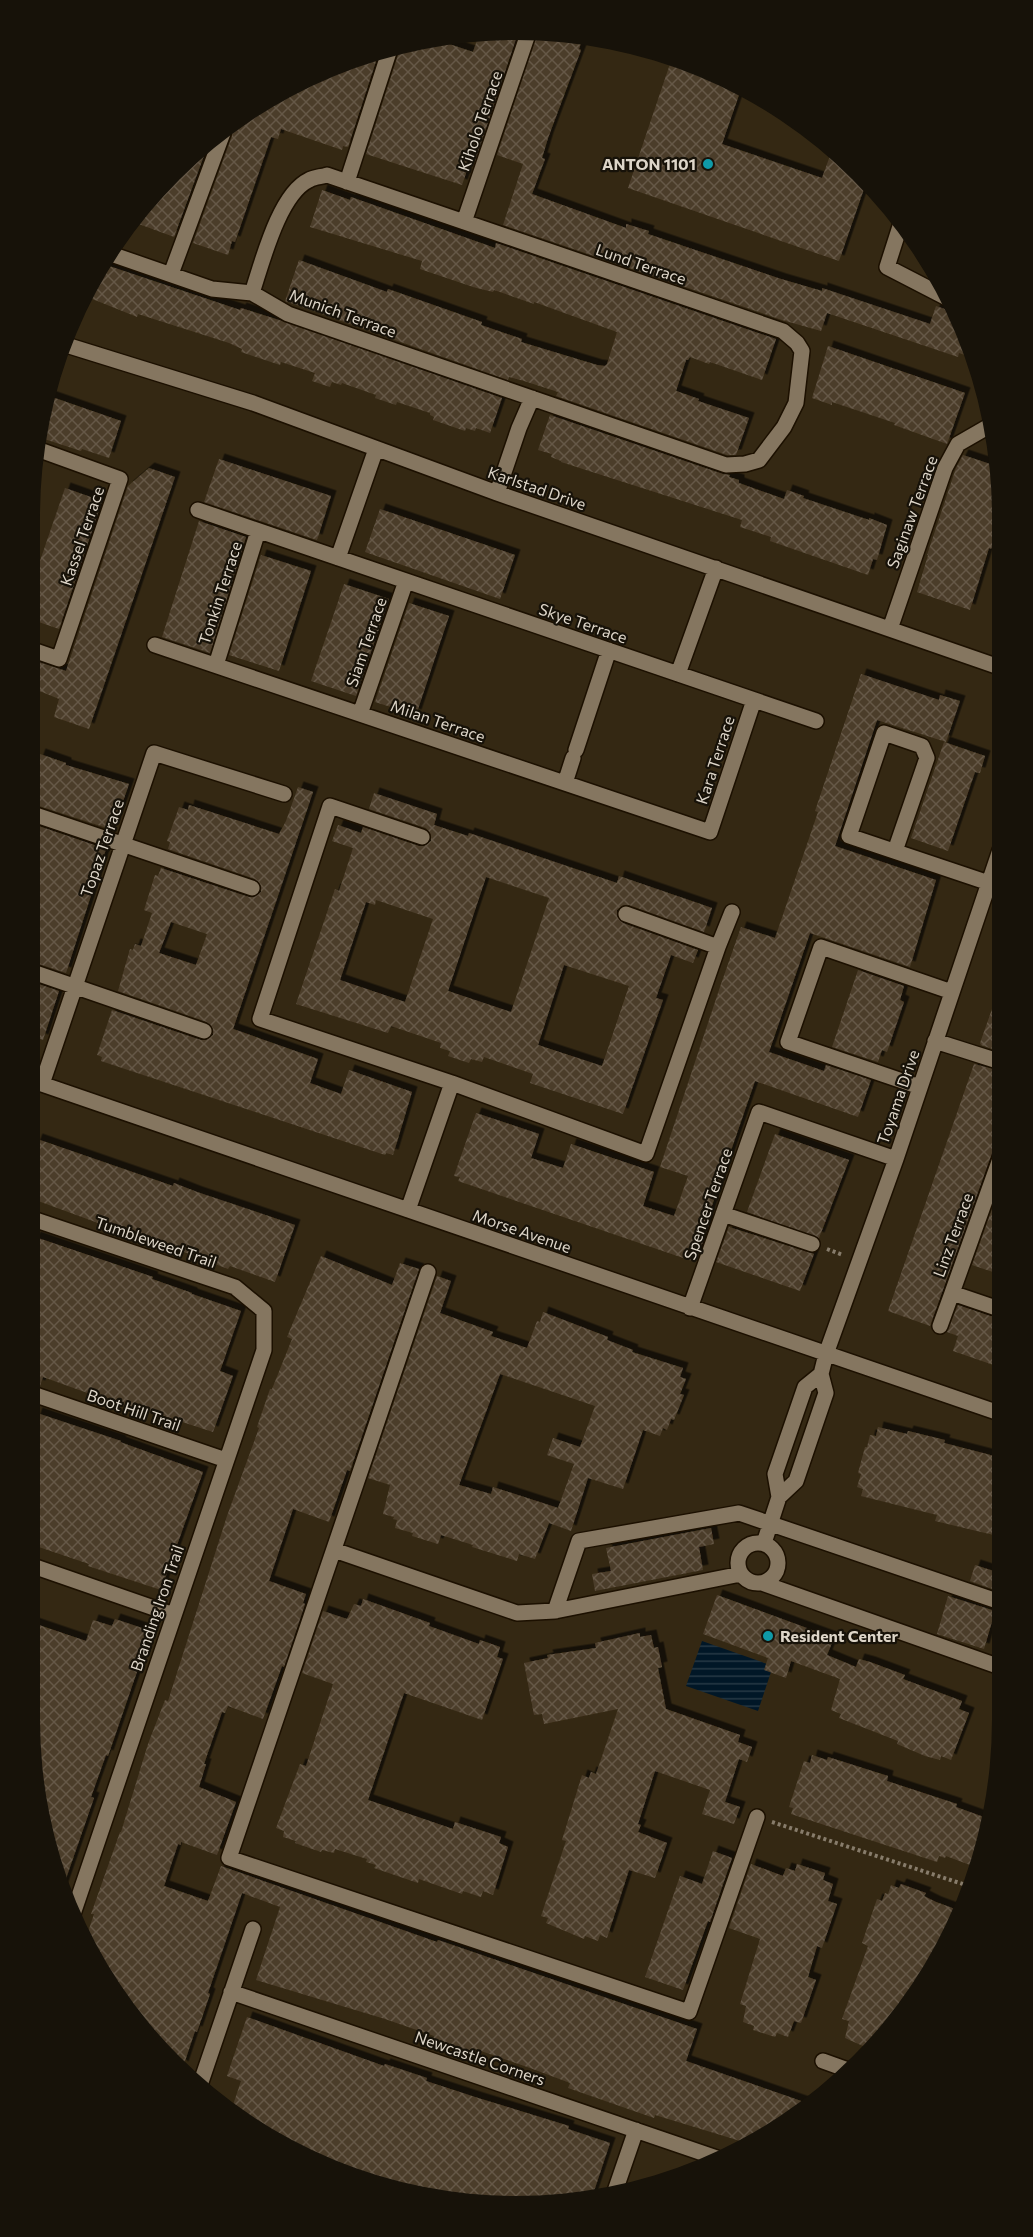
<svg xmlns="http://www.w3.org/2000/svg" width="1033" height="2237" viewBox="0 0 1033 2237" font-family="Commissioner,sans-serif">
	<defs>
		<pattern id="water-rules" width="6" height="5" patternUnits="userSpaceOnUse" patternTransform="scale(1.5)"><rect width="6" height="5" fill="#011727"/><path d="M0 2.5h6" fill="none" stroke="#263845"/></pattern>
		<pattern id="building-cross-hatch" width="8" height="8" patternUnits="userSpaceOnUse" patternTransform="scale(1.5)"><rect width="8" height="8" fill="#4c3d29"/><path d="M0 0l8 8M0 8l8-8" fill="none" stroke="#655847"/></pattern>
		<filter id="shadow"><feDropShadow dx="5.5" dy="-5.5" stdDeviation="0" flood-color="#0009"/></filter>
	</defs>
	<rect width="100%" height="100%" fill="#342813"/>
	<!-- water -->
	<path fill="url(#water-rules)" d="M 702,1641 L 773,1666 L 758,1711 L 686,1686 Z"/>
	<!-- building -->
	<path fill="url(#building-cross-hatch)" fill-rule="evenodd" filter="url(#shadow)" d="M 516,30 L 519,30 L 475,161 L 471,159 L 462,185 L 366,154 L 399,52 L 399,46 L 431,38 L 473,52 L 479,34 Z
		M 538,32 L 583,37 L 579,49 L 581,50 L 548,138 L 542,158 L 545,159 L 532,194 L 626,228 L 626,224 L 649,231 L 648,234 L 781,279 L 822,291 L 822,288 L 930,324 L 936,306 L 956,313 L 966,330 L 973,358 L 959,353 L 958,357 L 827,313 L 821,331 L 782,320 L 503,225 L 523,164 L 497,155 Z
		M 379,52 L 348,147 L 343,146 L 342,150 L 281,129 L 278,139 L 271,137 L 235,242 L 232,241 L 228,255 L 193,243 L 232,136 L 232,131 L 229,126 L 246,112 L 330,67 Z
		M 672,58 L 702,67 L 741,89 L 722,144 L 822,178 L 832,150 L 866,183 L 839,261 L 628,188 Z
		M 209,142 L 174,237 L 136,223 L 140,213 L 172,173 Z
		M 322,190 L 350,200 L 351,197 L 495,248 L 496,243 L 776,339 L 762,380 L 710,362 L 709,364 L 690,357 L 688,360 L 686,360 L 676,391 L 699,399 L 698,401 L 749,418 L 736,455 L 727,455 L 556,396 L 558,392 L 524,381 L 509,377 L 508,380 L 285,301 L 299,260 L 387,292 L 388,289 L 482,322 L 481,325 L 522,339 L 521,342 L 597,365 L 605,366 L 607,364 L 617,332 L 534,302 L 534,304 L 494,290 L 493,292 L 473,287 L 420,269 L 422,261 L 310,227 Z
		M 103,264 L 240,310 L 241,308 L 279,320 L 502,398 L 490,433 L 476,428 L 475,431 L 466,428 L 465,431 L 433,420 L 434,417 L 430,415 L 430,413 L 397,402 L 396,405 L 375,398 L 376,395 L 342,383 L 341,385 L 332,382 L 330,387 L 312,381 L 315,373 L 281,362 L 280,365 L 241,352 L 242,349 L 229,343 L 138,314 L 137,317 L 85,296 Z
		M 828,346 L 965,393 L 947,444 L 894,425 L 895,423 L 832,402 L 832,405 L 812,398 Z
		M 49,396 L 121,421 L 109,458 L 82,449 L 81,451 L 38,437 L 39,422 L 46,400 L 48,400 Z
		M 550,415 L 723,474 L 730,475 L 729,477 L 739,480 L 739,483 L 784,499 L 787,490 L 804,496 L 803,498 L 869,520 L 869,518 L 887,525 L 877,560 L 873,559 L 868,575 L 770,541 L 771,537 L 740,527 L 742,520 L 561,462 L 561,461 L 551,457 L 552,454 L 538,450 Z
		M 963,455 L 999,467 L 999,525 L 991,549 L 989,548 L 970,610 L 917,592 L 928,555 L 927,555 L 956,468 Z
		M 219,459 L 331,496 L 317,540 L 204,502 Z
		M 149,468 L 175,477 L 89,729 L 54,717 L 59,699 L 30,687 L 30,659 L 66,671 L 128,486 Z
		M 65,488 L 102,501 L 59,629 L 30,619 L 30,590 Z
		M 380,509 L 515,555 L 500,599 L 365,552 Z
		M 199,521 L 246,537 L 210,653 L 162,637 Z
		M 261,555 L 311,571 L 279,671 L 229,655 Z
		M 344,584 L 389,599 L 356,696 L 311,681 Z
		M 409,603 L 449,616 L 416,715 L 375,702 Z
		M 861,674 L 939,700 L 940,695 L 960,701 L 946,742 L 877,720 L 835,846 L 936,880 L 910,967 L 810,933 L 769,1052 L 824,1071 L 826,1065 L 871,1080 L 858,1117 L 755,1081 L 707,1220 L 710,1221 L 698,1256 L 694,1255 L 692,1261 L 458,1181 L 460,1177 L 454,1176 L 476,1113 L 539,1134 L 531,1158 L 563,1168 L 571,1144 L 654,1172 L 643,1206 L 674,1216 L 688,1176 L 660,1167 L 721,984 L 741,927 L 775,938 L 818,812 L 815,811 Z
		M 944,742 L 985,756 L 980,773 L 975,772 L 948,851 L 911,838 Z
		M 40,754 L 66,763 L 66,765 L 129,784 L 113,830 L 30,803 L 30,783 Z
		M 298,787 L 313,792 L 233,1029 L 318,1059 L 310,1083 L 341,1094 L 349,1070 L 412,1092 L 393,1155 L 386,1153 L 385,1155 L 122,1068 L 101,1061 L 102,1057 L 97,1055 L 112,1010 L 201,1040 L 206,1040 L 213,1035 L 213,1029 L 207,1022 L 118,991 L 130,949 L 133,950 L 135,944 L 141,946 L 152,913 L 144,910 L 155,875 L 158,876 L 161,868 L 249,897 L 254,897 L 261,892 L 261,886 L 255,879 L 168,849 L 170,842 L 167,841 L 179,807 L 188,810 L 189,805 L 279,834 L 286,821 ZM 171,922 L 207,934 L 196,965 L 159,953 Z
		M 374,793 L 437,814 L 434,825 L 468,836 L 469,833 L 617,883 L 619,876 L 712,908 L 704,932 L 629,905 L 624,905 L 617,910 L 617,916 L 623,923 L 698,950 L 693,963 L 671,955 L 656,998 L 663,1000 L 623,1114 L 530,1083 L 533,1074 L 484,1057 L 482,1062 L 471,1059 L 469,1063 L 448,1056 L 450,1051 L 440,1048 L 441,1043 L 391,1026 L 388,1033 L 296,1004 L 335,889 L 339,891 L 353,848 L 332,841 L 338,825 L 361,833 L 363,827 L 419,846 L 424,846 L 431,841 L 431,835 L 426,828 L 369,809 ZM 486,877 L 549,898 L 511,1012 L 448,991 ZM 376,900 L 433,919 L 405,1002 L 340,980 L 366,902 L 375,905 ZM 564,965 L 629,986 L 602,1066 L 538,1045 Z
		M 30,823 L 106,849 L 66,973 L 30,961 Z
		M 858,970 L 904,986 L 900,1000 L 904,1002 L 887,1052 L 882,1050 L 878,1062 L 832,1047 Z
		M 30,981 L 59,991 L 43,1040 L 30,1035 Z
		M 998,992 L 1001,992 L 1001,1052 L 981,1045 L 980,1043 Z
		M 974,1064 L 1001,1071 L 1001,1146 L 995,1148 L 992,1153 L 930,1326 L 888,1311 Z
		M 775,1134 L 849,1160 L 819,1238 L 747,1212 Z
		M 37,1139 L 173,1186 L 174,1183 L 197,1192 L 295,1225 L 275,1282 L 230,1266 L 228,1269 L 148,1238 L 98,1221 L 98,1223 L 30,1198 L 30,1159 Z
		M 1001,1184 L 1001,1204 L 1002,1275 L 972,1265 Z
		M 729,1227 L 814,1254 L 800,1291 L 716,1262 Z
		M 35,1237 L 153,1277 L 152,1279 L 192,1293 L 192,1294 L 241,1311 L 220,1371 L 233,1376 L 213,1432 L 133,1406 L 132,1409 L 43,1377 L 40,1386 L 30,1383 L 30,1313 L 34,1300 L 30,1299 L 30,1252 Z
		M 321,1256 L 392,1285 L 400,1263 L 419,1269 L 350,1471 L 347,1470 L 329,1522 L 293,1509 L 269,1581 L 306,1594 L 303,1603 L 305,1604 L 284,1667 L 282,1666 L 263,1719 L 228,1706 L 225,1713 L 222,1712 L 204,1764 L 206,1764 L 199,1787 L 236,1802 L 217,1855 L 181,1842 L 181,1845 L 178,1844 L 164,1886 L 208,1901 L 221,1866 L 437,1942 L 438,1940 L 697,2029 L 686,2061 L 807,2103 L 759,2142 L 750,2144 L 655,2115 L 654,2118 L 568,2088 L 570,2083 L 530,2068 L 475,2049 L 473,2053 L 433,2039 L 434,2036 L 385,2019 L 256,1980 L 280,1907 L 242,1893 L 208,1993 L 210,1994 L 197,2032 L 195,2031 L 183,2067 L 151,2041 L 95,1963 L 85,1941 L 94,1914 L 91,1914 L 120,1832 L 121,1832 L 148,1744 L 165,1700 L 168,1701 L 227,1516 L 259,1428 L 257,1427 L 270,1389 L 272,1389 L 292,1339 L 287,1337 Z
		M 437,1276 L 451,1281 L 440,1313 L 493,1332 L 491,1336 L 527,1348 L 537,1321 L 540,1322 L 543,1312 L 608,1337 L 607,1340 L 633,1350 L 632,1352 L 683,1368 L 680,1377 L 686,1379 L 680,1394 L 684,1395 L 674,1420 L 671,1419 L 667,1430 L 663,1428 L 660,1436 L 643,1430 L 623,1489 L 588,1478 L 571,1531 L 549,1523 L 535,1559 L 519,1554 L 517,1561 L 472,1547 L 473,1545 L 441,1535 L 438,1544 L 412,1536 L 413,1533 L 395,1528 L 397,1520 L 393,1519 L 394,1517 L 383,1514 L 390,1485 L 368,1478 ZM 500,1374 L 595,1406 L 580,1447 L 553,1438 L 547,1455 L 574,1464 L 558,1508 L 493,1487 L 491,1494 L 459,1485 Z
		M 958,1305 L 1002,1320 L 1002,1368 L 953,1351 L 958,1336 L 947,1332 Z
		M 37,1413 L 121,1441 L 120,1442 L 203,1472 L 161,1590 L 88,1566 L 89,1564 L 30,1544 L 30,1434 Z
		M 878,1427 L 907,1434 L 908,1431 L 945,1440 L 944,1443 L 1002,1458 L 1002,1537 L 935,1521 L 937,1515 L 861,1496 L 863,1489 L 857,1487 L 861,1474 L 858,1473 L 865,1447 L 867,1447 L 870,1435 L 876,1436 Z
		M 711,1528 L 714,1544 L 699,1547 L 703,1570 L 595,1591 L 592,1574 L 611,1571 L 606,1548 Z
		M 975,1565 L 1003,1574 L 1001,1592 L 970,1581 Z
		M 717,1595 L 834,1638 L 827,1655 L 856,1667 L 859,1659 L 870,1662 L 905,1675 L 903,1679 L 962,1701 L 959,1709 L 969,1713 L 951,1760 L 941,1756 L 940,1760 L 925,1756 L 897,1744 L 898,1741 L 839,1718 L 841,1714 L 831,1710 L 840,1679 L 791,1661 L 786,1678 L 764,1670 L 768,1658 L 703,1634 Z
		M 948,1596 L 995,1611 L 984,1649 L 937,1634 Z
		M 363,1599 L 430,1623 L 429,1626 L 479,1644 L 480,1640 L 500,1647 L 497,1657 L 503,1659 L 482,1720 L 404,1693 L 368,1800 L 453,1829 L 455,1822 L 501,1837 L 499,1843 L 508,1847 L 493,1895 L 483,1891 L 481,1897 L 463,1891 L 462,1894 L 419,1879 L 418,1883 L 374,1868 L 376,1865 L 366,1862 L 367,1859 L 335,1849 L 334,1853 L 322,1850 L 321,1852 L 295,1843 L 296,1841 L 283,1837 L 284,1831 L 276,1828 L 300,1764 L 306,1766 L 333,1684 L 302,1673 L 323,1611 L 347,1619 L 354,1604 L 361,1606 Z
		M 115,1619 L 151,1631 L 108,1756 L 106,1755 L 91,1797 L 94,1798 L 62,1890 L 56,1877 L 30,1720 L 30,1622 L 86,1641 L 93,1620 L 112,1626 Z
		M 640,1633 L 640,1637 L 651,1635 L 654,1648 L 658,1647 L 662,1667 L 658,1668 L 666,1709 L 740,1735 L 738,1742 L 752,1747 L 747,1762 L 739,1759 L 725,1802 L 740,1807 L 734,1824 L 702,1814 L 710,1790 L 655,1771 L 638,1824 L 641,1825 L 638,1832 L 667,1843 L 655,1878 L 629,1870 L 607,1938 L 600,1935 L 598,1941 L 585,1936 L 584,1939 L 546,1923 L 548,1918 L 541,1916 L 566,1841 L 562,1840 L 582,1775 L 589,1778 L 591,1772 L 596,1774 L 618,1709 L 544,1724 L 542,1714 L 534,1715 L 524,1663 L 548,1658 L 547,1655 L 596,1648 L 595,1643 Z
		M 812,1755 L 827,1760 L 828,1757 L 888,1776 L 887,1781 L 957,1804 L 956,1807 L 992,1820 L 978,1868 L 946,1856 L 945,1858 L 939,1856 L 937,1862 L 791,1814 L 793,1808 L 789,1807 L 804,1761 L 810,1763 Z
		M 713,1851 L 732,1858 L 710,1922 L 708,1921 L 683,1990 L 645,1977 L 680,1876 L 702,1884 Z
		M 751,1864 L 783,1876 L 786,1868 L 795,1871 L 797,1864 L 825,1873 L 823,1880 L 833,1884 L 828,1901 L 837,1904 L 822,1948 L 817,1946 L 808,1977 L 816,1980 L 801,2023 L 794,2021 L 788,2037 L 777,2033 L 775,2037 L 753,2030 L 754,2026 L 743,2022 L 746,2006 L 740,2004 L 760,1939 L 729,1928 Z
		M 901,1884 L 926,1893 L 924,1896 L 936,1902 L 963,1912 L 882,2042 L 872,2050 L 845,2038 L 849,2021 L 842,2019 L 868,1946 L 862,1943 L 877,1899 L 882,1901 L 885,1893 L 888,1894 L 891,1885 L 899,1888 Z
		M 247,2017 L 384,2066 L 385,2064 L 427,2078 L 426,2081 L 478,2098 L 569,2126 L 568,2129 L 610,2143 L 591,2200 L 516,2207 L 422,2198 L 274,2142 L 232,2108 L 241,2081 L 227,2076 Z"/>
	<g fill="none" stroke-linecap="round" stroke-linejoin="round">
		<!-- minor casing -->
		<g stroke="#1c1000" stroke-width="18">
			<path id="minor" d="M 347,182 L 390,49
				M 902,220 L 887,267 L 947,298
				M 464,222 L 529,31
				M 108,253 L 212,289 L 252,293 L 288,314 L 726,465 L 745,464 L 759,460 L 784,427 L 796,403 L 802,351 L 797,343 L 783,331 L 327,175 C 321,177 314,177 309,180 C 279,194 262,263 252,293
				M 171,274 L 223,133
				M 63,344 L 253,403 L 497,493 L 999,667
				M 497,493 L 519,428 L 532,398
				M 198,510 L 816,721
				M 338,558 L 376,449
				M 890,629 L 945,468 L 958,444 L 991,425
				M 155,645 L 710,832 L 754,700
				M 30,649 L 59,659 L 120,479 L 37,449
				M 216,665 L 258,531
				M 678,674 L 716,568
				M 360,714 L 406,581
				M 576,750 L 609,650
				M 565,783 L 573,758
				M 30,813 L 252,888
				M 422,837 L 330,806 L 260,1019 L 452,1083 L 646,1154 L 718,947 L 732,912
				M 895,851 L 927,758 L 922,746 L 884,733 L 849,836 L 989,883
				M 626,914 L 718,947
				M 30,971 L 204,1031
				M 935,1041 L 1001,1062
				M 30,1080 L 1002,1414
				M 42,1084 L 154,753 L 284,794
				M 920,1087 L 788,1042 L 821,947 L 952,992
				M 408,1210 L 452,1083
				M 723,1214 L 812,1244
				M 30,1218 L 235,1287 L 264,1311 L 264,1350 L 73,1914
				M 428,1272 L 229,1858 L 689,2012 L 757,1817
				M 952,1293 L 1001,1156
				M 690,1308 L 759,1112 L 896,1159
				M 940,1326 L 952,1293 L 1002,1310
				M 30,1393 L 226,1460
				M 779,1497 L 796,1481 L 826,1393 L 821,1374 L 826,1354 L 896,1159 L 1000,850
				M738 1563a20 20 0 1 1 40 0a20 20 0 1 1-40 0Z
				M 764,1543 L 779,1497 L 775,1474 L 805,1387 L 821,1374
				M 334,1550 L 517,1613 L 555,1611 L 579,1541 L 739,1513 L 1003,1603
				M 30,1565 L 174,1615
				M 762,1583 L 1003,1668
				M 555,1611 L 741,1574
				M 231,1992 L 717,2158
				M 823,2061 L 848,2070
				M 201,2082 L 253,1929
				M 613,2197 L 636,2130"/>
		</g>
		<!-- path -->
		<path stroke="#877c6b" stroke-width="4" stroke-dasharray="3 3" stroke-linecap="butt" d="M 827,1249 L 843,1255
			M 772,1822 L 972,1887"/>
		<!-- minor -->
		<use href="#minor" stroke="#857660" stroke-width="15"/>
	</g>
	<!-- markers -->
	<g fill="#0f9aa8" stroke="#171209" stroke-width="2">
		<circle cx="708" cy="164" r="6"/>
		<circle cx="768" cy="1636" r="6"/>
	</g>
	<g text-anchor="middle" stroke-width="4.5" stroke-linejoin="round" paint-order="stroke">
		<!-- street labels -->
		<g font-size="16" fill="#ddd5c8" stroke="#171209">
			<text transform="translate(480 121) rotate(-71)" y="6">Kiholo Terrace</text>
			<text transform="translate(641 264) rotate(19)" y="6">Lund Terrace</text>
			<text transform="translate(343 313) rotate(20)" y="6">Munich Terrace</text>
			<text transform="translate(537 488) rotate(19)" y="6">Karlstad Drive</text>
			<text transform="translate(912 512) rotate(-70)" y="6">Saginaw Terrace</text>
			<text transform="translate(82 536) rotate(-71)" y="6">Kassel Terrace</text>
			<text transform="translate(220 593) rotate(-72)" y="6">Tonkin Terrace</text>
			<text transform="translate(583 623) rotate(19)" y="6">Skye Terrace</text>
			<text transform="translate(366 642) rotate(-71)" y="6">Siam Terrace</text>
			<text transform="translate(438 721) rotate(19)" y="6">Milan Terrace</text>
			<text transform="translate(715 760) rotate(-72)" y="6">Kara Terrace</text>
			<text transform="translate(102 848) rotate(-71)" y="6">Topaz Terrace</text>
			<text transform="translate(898 1097) rotate(-71)" y="6">Toyama Drive</text>
			<text transform="translate(708 1204) rotate(-71)" y="6">Spencer Terrace</text>
			<text transform="translate(522 1231) rotate(19)" y="6">Morse Avenue</text>
			<text transform="translate(953 1235) rotate(-70)" y="6">Linz Terrace</text>
			<text transform="translate(156 1242) rotate(19)" y="6">Tumbleweed Trail</text>
			<text transform="translate(134 1410) rotate(19)" y="6">Boot Hill Trail</text>
			<text transform="translate(157 1608) rotate(-71)" y="6">Branding Iron Trail</text>
			<text transform="translate(480 2058) rotate(19)" y="6">Newcastle Corners</text>
		</g>
		<!-- poi labels -->
		<g font-size="16" font-weight="bold" fill="#ddd5c8" stroke="#171209" text-anchor="end">
			<text x="696" y="170">ANTON 1101</text>
			<text x="780" y="1642" text-anchor="start">Resident Center</text>
		</g>
	</g>
	<!-- crop -->
	<path d="M0 0H1033V2237H0ZM516 40H516A476 476 0 0 1 992 516V1720A476 476 0 0 1 516 2196H516A476 476 0 0 1 40 1720V516A476 476 0 0 1 516 40Z" fill="#171209" fill-rule="evenodd"/>
</svg>
